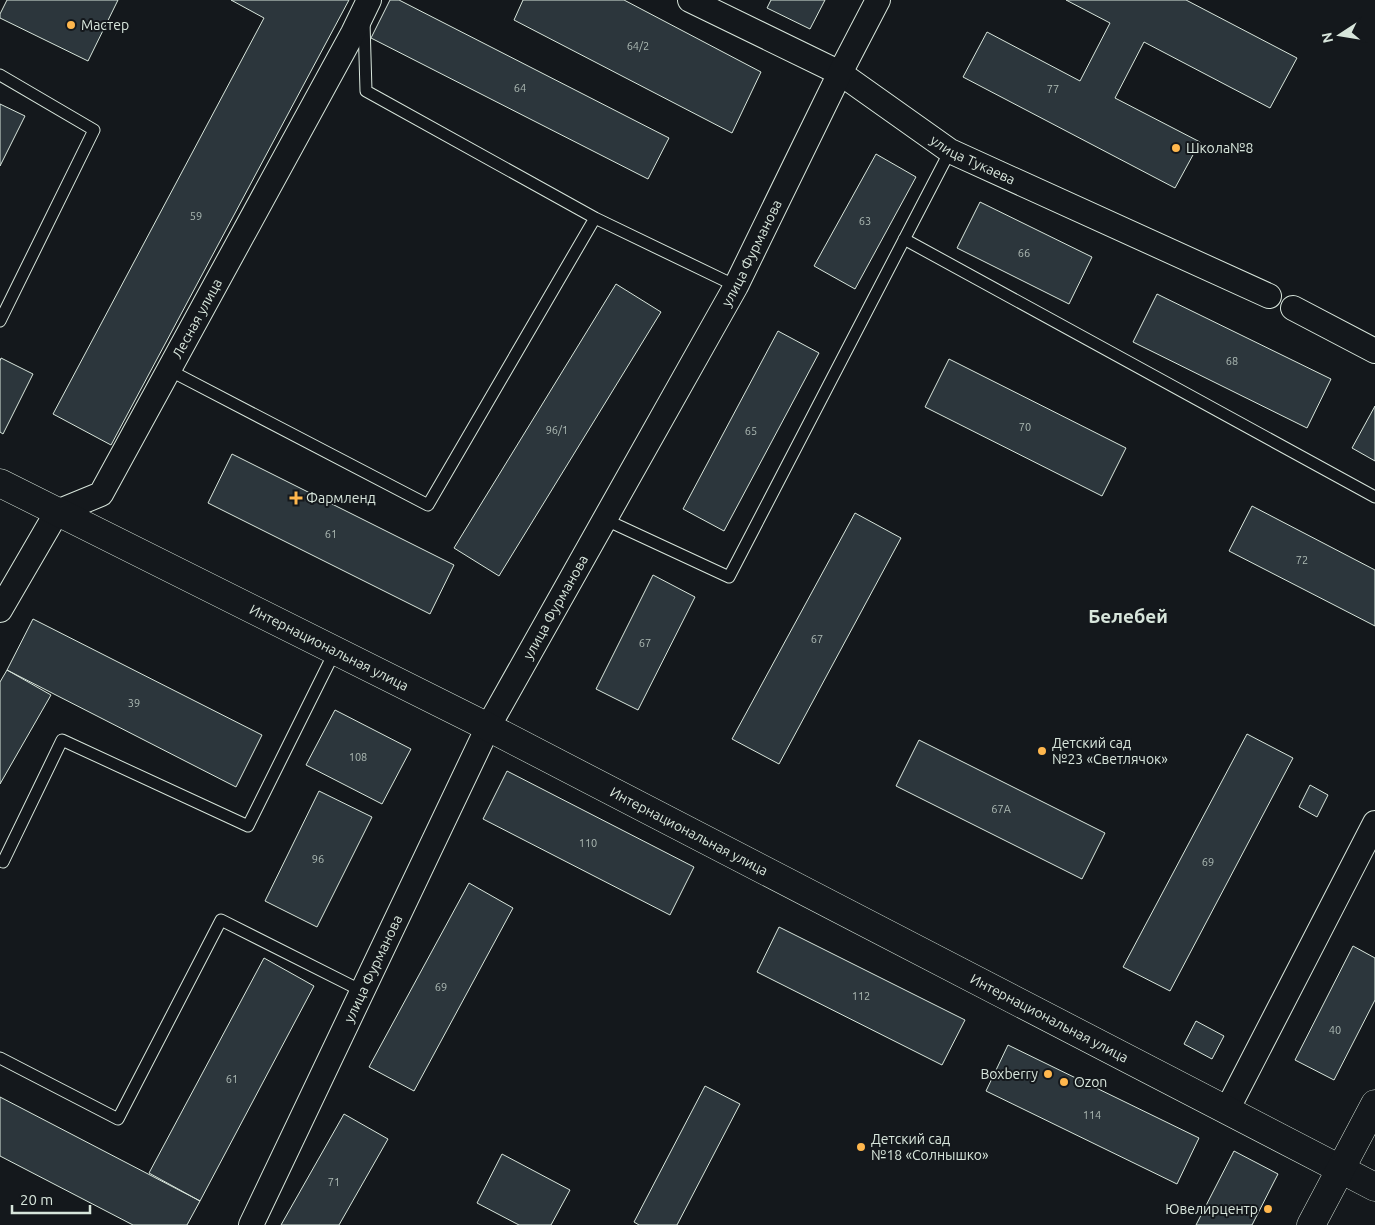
<svg xmlns="http://www.w3.org/2000/svg" width="1375" height="1225" viewBox="0 0 1375 1225" font-family="Ubuntu,sans-serif">
	<rect width="100%" height="100%" fill="#14181c"/>
	<!-- building -->
	<path fill="#2c363c" stroke="#d8e6dc" d="M 7,0 L 118,0 L 88,61 L 0,18 L 0,14 Z
		M 231,0 L 349,0 L 111,445 L 53,414 L 264,18 Z
		M 390,0 L 399,0 L 669,138 L 648,179 L 371,38 Z
		M 523,0 L 624,0 L 761,72 L 732,133 L 514,20 Z
		M 771,0 L 825,0 L 810,29 L 767,8 Z
		M 1066,0 L 1186,0 L 1297,58 L 1270,108 L 1144,42 L 1115,98 L 1200,142 L 1175,188 L 963,77 L 987,32 L 1080,81 L 1110,23 Z
		M 0,104 L 25,116 L 0,166 Z
		M 876,154 L 916,177 L 855,289 L 814,266 Z
		M 980,202 L 1092,257 L 1069,304 L 957,248 Z
		M 616,284 L 661,312 L 499,576 L 454,548 Z
		M 1157,294 L 1331,379 L 1307,428 L 1133,342 Z
		M 778,331 L 819,353 L 724,531 L 683,509 Z
		M 1,358 L 33,374 L 3,434 L 0,432 L 0,361 Z
		M 949,359 L 1126,448 L 1102,496 L 925,407 Z
		M 1375,406 L 1375,461 L 1352,448 Z
		M 232,454 L 454,565 L 430,614 L 208,503 Z
		M 1252,506 L 1375,570 L 1375,626 L 1229,551 Z
		M 855,513 L 901,538 L 779,764 L 732,739 Z
		M 653,575 L 695,597 L 638,710 L 596,689 Z
		M 33,619 L 262,735 L 236,787 L 7,670 Z
		M 7,670 L 51,695 L 0,784 L 0,682 Z
		M 335,710 L 411,749 L 382,804 L 306,765 Z
		M 1247,734 L 1293,758 L 1170,991 L 1123,967 Z
		M 919,740 L 1105,833 L 1082,879 L 896,786 Z
		M 507,771 L 694,867 L 670,915 L 483,819 Z
		M 1310,785 L 1328,795 L 1317,817 L 1299,807 Z
		M 319,791 L 372,817 L 317,927 L 265,901 Z
		M 469,883 L 513,908 L 414,1091 L 369,1067 Z
		M 779,927 L 965,1020 L 942,1065 L 757,972 Z
		M 1353,946 L 1375,958 L 1375,1000 L 1334,1080 L 1295,1060 Z
		M 264,958 L 314,986 L 200,1201 L 149,1173 Z
		M 1196,1021 L 1224,1036 L 1212,1059 L 1184,1044 Z
		M 1008,1045 L 1199,1138 L 1177,1184 L 986,1091 Z
		M 705,1086 L 740,1104 L 677,1225 L 639,1225 L 634,1222 Z
		M 0,1097 L 200,1201 L 187,1225 L 133,1225 L 0,1156 Z
		M 344,1114 L 388,1139 L 339,1225 L 281,1225 Z
		M 1234,1151 L 1278,1174 L 1252,1225 L 1196,1225 Z
		M 502,1154 L 570,1190 L 551,1225 L 519,1225 L 477,1203 Z"/>
	<g fill="none" stroke-linecap="round" stroke-linejoin="round">
		<!-- lane casing -->
		<g stroke="#d8e6dc" stroke-width="13">
			<path id="lane" d="M 364,22 L 366,91 L 595,218
				M 0,75 L 94,130 L 0,321
				M 904,239 L 1375,497
				M 169,370 L 428,505 L 595,218 L 736,286
				M 604,519 L 729,577 L 950,151
				M 3,862 L 62,740 L 248,826 L 335,651
				M 0,1058 L 118,1119 L 221,920 L 362,991"/>
		</g>
		<!-- street casing -->
		<g stroke="#d8e6dc" stroke-width="26">
			<g id="street">
				<path id="s1" d="M 690,0 L 840,73 L 950,151 L 1269,296"/>
				<path d="M 1293,308 L 1375,351"/>
				<path id="s2" d="M 0,610 L 57,512 L 101,494 L 353,33 L 369,0"/>
				<path d="M 1227,1110 L 1375,823"/>
				<path id="s3" d="M 251,1225 L 488,727 L 736,286 L 840,73 L 878,0"/>
			</g>
		</g>
		<!-- secondary casing -->
		<g stroke="#d8e6dc" stroke-width="29">
			<g id="secondary">
				<path id="s4" d="M 0,483 L 488,727 L 1375,1187"/>
				<path d="M 1311,1225 L 1375,1104"/>
			</g>
		</g>
		<!-- lane -->
		<use href="#lane" stroke="#14181c" stroke-width="11"/>
		<!-- street -->
		<use href="#street" stroke="#14181c" stroke-width="24"/>
		<!-- secondary -->
		<use href="#secondary" stroke="#14181c" stroke-width="28"/>
	</g>
	<!-- markers -->
	<g fill="#ffb74d" stroke="#14181c" stroke-width="2">
		<circle cx="71" cy="25" r="5"/>
		<circle cx="1176" cy="148" r="5"/>
		<path d="M293.5 490.5h5v5h5v5h-5v5h-5v-5h-5v-5h5z"/>
		<circle cx="1042" cy="751" r="5"/>
		<circle cx="1048" cy="1074" r="5"/>
		<circle cx="1064" cy="1082" r="5"/>
		<circle cx="861" cy="1147" r="5"/>
		<circle cx="1268" cy="1209" r="5"/>
	</g>
	<g text-anchor="middle" stroke-width="4" stroke-linejoin="round" paint-order="stroke">
		<!-- number labels -->
		<g font-size="11" fill="#adbab4">
			<text x="638" y="50">64/2</text>
			<text x="520" y="92">64</text>
			<text x="1053" y="93">77</text>
			<text x="196" y="220">59</text>
			<text x="865" y="225">63</text>
			<text x="1024" y="257">66</text>
			<text x="1232" y="365">68</text>
			<text x="1025" y="431">70</text>
			<text x="557" y="434">96/1</text>
			<text x="751" y="435">65</text>
			<text x="331" y="538">61</text>
			<text x="1302" y="564">72</text>
			<text x="817" y="643">67</text>
			<text x="645" y="647">67</text>
			<text x="134" y="707">39</text>
			<text x="358" y="761">108</text>
			<text x="1001" y="813">67А</text>
			<text x="588" y="847">110</text>
			<text x="318" y="863">96</text>
			<text x="1208" y="866">69</text>
			<text x="441" y="991">69</text>
			<text x="861" y="1000">112</text>
			<text x="1335" y="1034">40</text>
			<text x="232" y="1083">61</text>
			<text x="1092" y="1119">114</text>
			<text x="334" y="1186">71</text>
		</g>
		<!-- poi labels -->
		<g font-size="14" fill="#d8e6dc" stroke="#14181c" text-anchor="start">
			<text x="81" y="30">Мастер</text>
			<text x="1186" y="153">Школа№8</text>
			<text x="306" y="503">Фармленд</text>
			<text x="1052" y="748">Детский сад<tspan x="1052" dy="16">№23 «Светлячок»</tspan></text>
			<text x="1038" y="1079" text-anchor="end">Boxberry</text>
			<text x="1074" y="1087">Ozon</text>
			<text x="871" y="1144">Детский сад<tspan x="871" dy="16">№18 «Солнышко»</tspan></text>
			<text x="1258" y="1214" text-anchor="end">Ювелирцентр</text>
		</g>
		<!-- street labels -->
		<g font-size="14" fill="#d8e6dc" stroke="#14181c">
			<text dy="5" stroke="none"><textPath href="#s1" startOffset="326">улица Тукаева</textPath></text>
			<text dy="5" stroke="none"><textPath href="#s3" startOffset="1094">улица Фурманова</textPath></text>
			<text dy="5" stroke="none"><textPath href="#s2" startOffset="361">Лесная улица</textPath></text>
			<text dy="5" stroke="none"><textPath href="#s3" startOffset="689">улица Фурманова</textPath></text>
			<text dy="5" stroke="none"><textPath href="#s4" startOffset="368">Интернациональная улица</textPath></text>
			<text dy="5" stroke="none"><textPath href="#s4" startOffset="772">Интернациональная улица</textPath></text>
			<text dy="5" stroke="none"><textPath href="#s3" startOffset="284">улица Фурманова</textPath></text>
			<text dy="5" stroke="none"><textPath href="#s4" startOffset="1178">Интернациональная улица</textPath></text>
		</g>
		<!-- district labels -->
		<g font-size="19" font-weight="bold" fill="#d8e6dc" stroke="#14181c">
			<text x="1128" y="623">Белебей</text>
		</g>
	</g>
	<!-- north arrow -->
	<g transform="translate(1340 35) rotate(258)" stroke="#14181c" stroke-width="4" paint-order="stroke">
	<path d="M0-4L9 19L0 12L-9 19Z" fill="#d8e6dc"/>
	<text y="-8" font-size="14" font-weight="bold" text-anchor="middle" fill="#d8e6dc">N</text>
	</g>
	<!-- scale -->
	<path d="M12 1205v8h78v-8" fill="none" stroke="#d8e6dc" stroke-width="2.5"/>
	<text x="20" y="1205" font-size="15" fill="#d8e6dc" stroke="#14181c" stroke-width="4" paint-order="stroke">20 m</text>
</svg>
